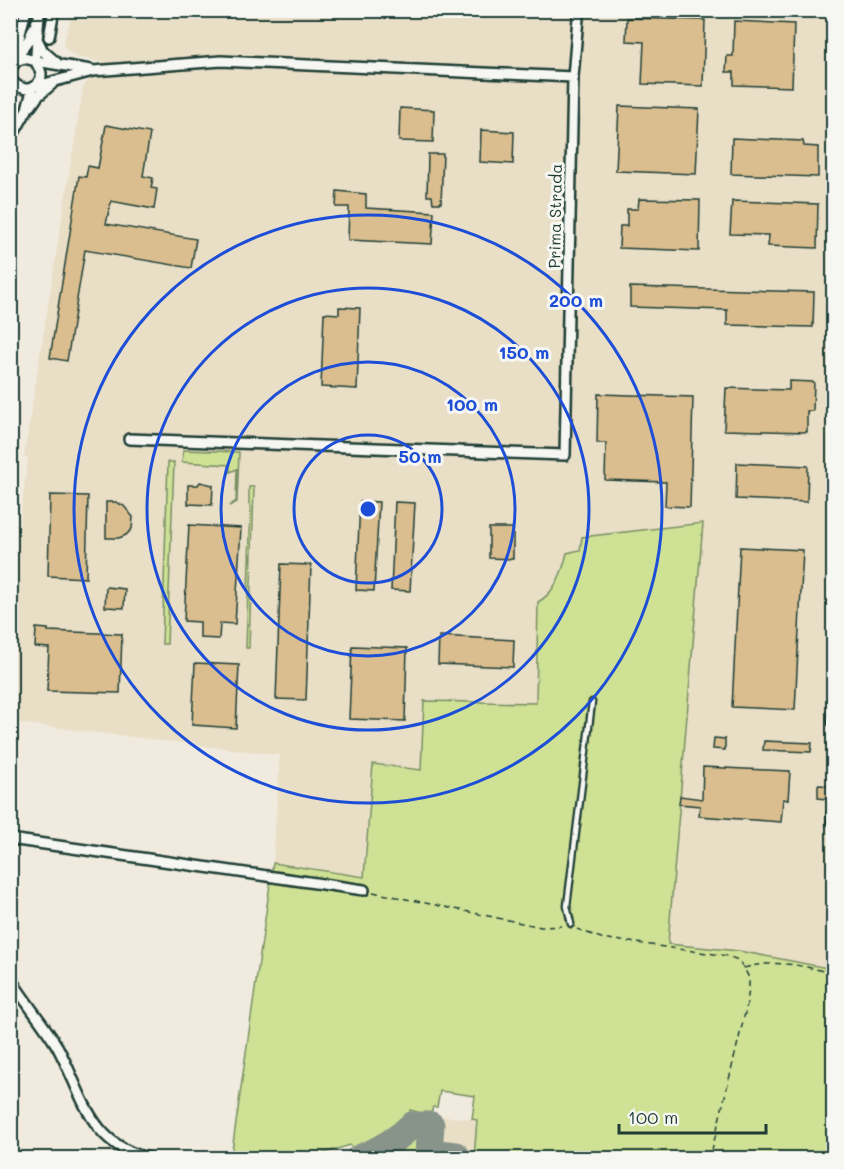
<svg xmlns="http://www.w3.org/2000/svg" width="844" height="1169" viewBox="0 0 844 1169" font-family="Mali,sans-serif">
	<rect width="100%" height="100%" fill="#f0ebde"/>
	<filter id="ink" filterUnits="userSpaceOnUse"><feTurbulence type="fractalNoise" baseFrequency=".0167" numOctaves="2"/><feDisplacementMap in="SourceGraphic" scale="12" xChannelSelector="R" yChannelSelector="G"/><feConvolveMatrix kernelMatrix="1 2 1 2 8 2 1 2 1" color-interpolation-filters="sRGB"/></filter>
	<g filter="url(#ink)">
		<!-- built -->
		<path fill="#e9dec6" d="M 73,11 L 833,11 L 833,969 L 739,951 L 668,944 L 582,537 L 580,550 L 567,553 L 553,587 L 546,598 L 538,602 L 537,703 L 421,770 L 373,765 L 364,878 L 273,863 L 280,755 L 11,722 L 10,601 L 28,458 L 24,456 L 83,88 L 102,62 L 77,57 L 67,51 L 63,45 Z
			M 412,1113 L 478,1120 L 474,1158 L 422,1158 L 423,1141 L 419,1137 L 413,1137 Z"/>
		<!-- green -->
		<path fill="#cfe195" stroke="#778f64" stroke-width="1.5" d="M 11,11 L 31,11 L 11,92 Z
			M 183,450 L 239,452 L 237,502 L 229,506 L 236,501 L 237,469 L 230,472 L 230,465 L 182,462 Z
			M 168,462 L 174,462 L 167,644 L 162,644 Z
			M 249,487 L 254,487 L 249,648 L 246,648 L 251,507 L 249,504 Z
			M 703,523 L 668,944 L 739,951 L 833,969 L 833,1158 L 474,1158 L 477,1120 L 472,1119 L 475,1096 L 440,1091 L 437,1107 L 433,1107 L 431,1113 L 421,1113 L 410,1110 L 410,1114 L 398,1124 L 398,1131 L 373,1145 L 355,1151 L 350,1145 L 308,1158 L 231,1158 L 273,863 L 364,877 L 373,764 L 421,770 L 424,701 L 536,703 L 538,602 C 555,593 563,570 567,553 L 580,550 L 582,537 Z
			M 413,1137 L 419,1137 L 423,1141 L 422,1158 L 380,1158 Z"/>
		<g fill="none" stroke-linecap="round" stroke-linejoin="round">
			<!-- taxiway -->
			<path stroke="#889489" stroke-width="27" d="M 359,1158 C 380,1150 396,1141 412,1125 L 431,1125 L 429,1152 L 456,1155"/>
		</g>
		<!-- building -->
		<path fill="#dabe8f" stroke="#1f3d34" stroke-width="1.5" d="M 627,18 L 705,20 L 703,86 L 642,84 L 644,42 L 626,41 Z
			M 734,21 L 794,24 L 792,87 L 734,85 L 734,72 L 726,72 L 727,56 L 733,56 Z
			M 619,106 L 699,109 L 696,174 L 616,171 Z
			M 400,108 L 434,110 L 433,142 L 399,141 Z
			M 106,125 L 150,133 L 143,176 L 153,178 L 151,188 L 157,189 L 154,209 L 111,201 L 106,224 L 196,239 L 191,268 L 85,250 L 67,361 L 50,358 L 79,176 L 86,177 L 88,166 L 98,168 Z
			M 481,130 L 514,132 L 513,164 L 480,162 Z
			M 732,138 L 803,141 L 804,146 L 818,147 L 818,177 L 731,174 Z
			M 428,154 L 443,154 L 441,203 L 433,203 L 432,196 L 427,196 Z
			M 337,191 L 366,194 L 366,208 L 434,212 L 432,244 L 348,240 L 349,207 L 336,207 Z
			M 639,199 L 700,200 L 699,251 L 619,248 L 620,226 L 627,226 L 627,209 L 638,209 Z
			M 732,201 L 818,204 L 817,248 L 768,246 L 769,235 L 730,234 Z
			M 630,287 L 814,292 L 813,327 L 727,325 L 727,310 L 630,307 Z
			M 339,307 L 360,308 L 357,389 L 321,387 L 324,313 L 339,314 Z
			M 789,381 L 814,382 L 813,411 L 807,411 L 807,432 L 724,430 L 726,388 L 789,390 Z
			M 598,394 L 693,397 L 690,507 L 665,506 L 666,482 L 605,480 L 606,443 L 597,443 Z
			M 737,463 L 808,466 L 807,502 L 736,499 Z
			M 200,482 L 213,485 L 212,505 L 188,504 L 188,485 L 198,485 Z
			M 50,495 L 88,496 L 86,578 L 48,576 Z
			M 360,501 L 379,502 L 374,591 L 356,590 Z
			M 106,502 L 116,502 L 124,506 L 133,517 L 132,529 L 126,535 L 119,538 L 106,538 Z
			M 395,502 L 415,503 L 410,591 L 391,590 Z
			M 189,525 L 241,528 L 235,624 L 220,623 L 219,639 L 200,638 L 200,622 L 184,621 Z
			M 489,528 L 513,528 L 513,559 L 489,558 Z
			M 740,547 L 803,550 L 795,710 L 732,707 Z
			M 281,564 L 311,565 L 306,700 L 276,699 Z
			M 106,587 L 125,589 L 124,608 L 105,607 Z
			M 36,628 L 48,629 L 48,631 L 122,634 L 120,693 L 47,691 L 49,648 L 35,647 Z
			M 439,636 L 514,640 L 513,667 L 438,664 Z
			M 352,646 L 407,648 L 405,721 L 349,719 Z
			M 195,663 L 239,665 L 236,728 L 192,725 Z
			M 714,738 L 725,739 L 725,750 L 713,749 Z
			M 764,741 L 812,743 L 811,752 L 763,750 Z
			M 703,767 L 790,771 L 788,800 L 783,799 L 781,822 L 699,816 L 700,806 L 679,804 L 680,796 L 702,799 Z
			M 818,785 L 834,786 L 834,800 L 818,798 Z
			M 827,803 L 834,803 L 834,825 L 826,825 Z"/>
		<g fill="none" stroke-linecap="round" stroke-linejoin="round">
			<!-- service casing -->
			<g stroke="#1f3d34" stroke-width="9">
				<path id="service" d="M 571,924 L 567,906 L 592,702"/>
			</g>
			<!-- minor casing -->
			<g stroke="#1f3d34" stroke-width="14">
				<path id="minor" d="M 49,37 L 54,10
					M 38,41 L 43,51 L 58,64
					M 14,58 L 26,10
					M 14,62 L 29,39 L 37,21
					M 10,70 L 16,61 L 24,58 L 36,61 L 91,70
					M 10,77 C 15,89 33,95 40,80 C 43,72 39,69 36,62 C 35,56 39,22 39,14
					M 10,87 L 10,113
					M 31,106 L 38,96 L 52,84
					M 10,140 L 27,110 L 33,87 L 93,71 L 221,61 L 573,77
					M 129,439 L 565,455 L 573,77 L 578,18 L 581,10
					M 833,722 L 834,708
					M 10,839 L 364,890
					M 10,978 C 25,1002 43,1023 57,1046 C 83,1093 88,1144 148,1158"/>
			</g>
			<!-- path -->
			<path stroke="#1f3d34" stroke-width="1.5" stroke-dasharray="6 4.5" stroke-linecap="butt" d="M 373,892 L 541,927 L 562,926
				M 577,929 L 601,938 L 728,956 L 738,960 L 744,968 L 749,978 L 749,989 L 746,1009 L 710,1158
				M 744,968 C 776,959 802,965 834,974"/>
			<!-- service -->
			<use href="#service" stroke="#f6f6f2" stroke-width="4.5"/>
			<!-- minor -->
			<use href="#minor" stroke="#f6f6f2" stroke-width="9"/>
		</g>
	</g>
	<!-- distance rings -->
	<g fill="none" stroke="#1d4ed8" stroke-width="3">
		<circle cx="368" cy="509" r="74"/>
		<circle cx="368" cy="509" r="147"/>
		<circle cx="368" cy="509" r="221"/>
		<circle cx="368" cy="509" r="294"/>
	</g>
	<g text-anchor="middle" stroke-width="6" stroke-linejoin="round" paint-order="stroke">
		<!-- street labels -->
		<g font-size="16" fill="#1f3d34" stroke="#f6f6f2">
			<text transform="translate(555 216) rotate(-89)" y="6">Prima Strada</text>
		</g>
	</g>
	<circle cx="368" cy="509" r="9" fill="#1d4ed8" stroke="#f6f6f2" stroke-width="3"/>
	<g font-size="18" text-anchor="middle" font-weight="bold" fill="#1d4ed8" stroke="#f6f6f2" stroke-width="6" stroke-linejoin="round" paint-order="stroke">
		<text x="576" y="307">200 m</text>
		<text x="524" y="359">150 m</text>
		<text x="472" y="411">100 m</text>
		<text x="420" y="463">50 m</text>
	</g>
	<!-- margin -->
	<rect width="844" height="1169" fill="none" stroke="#f6f6f2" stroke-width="36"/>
	<rect x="18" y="18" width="808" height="1133" fill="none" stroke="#1f3d34" stroke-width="2" filter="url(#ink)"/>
	<!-- scale -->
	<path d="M619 1124v9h147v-9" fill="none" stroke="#1f3d34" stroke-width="3"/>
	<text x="628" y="1124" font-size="18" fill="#1f3d34" stroke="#f6f6f2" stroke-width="4.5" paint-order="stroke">100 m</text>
</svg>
